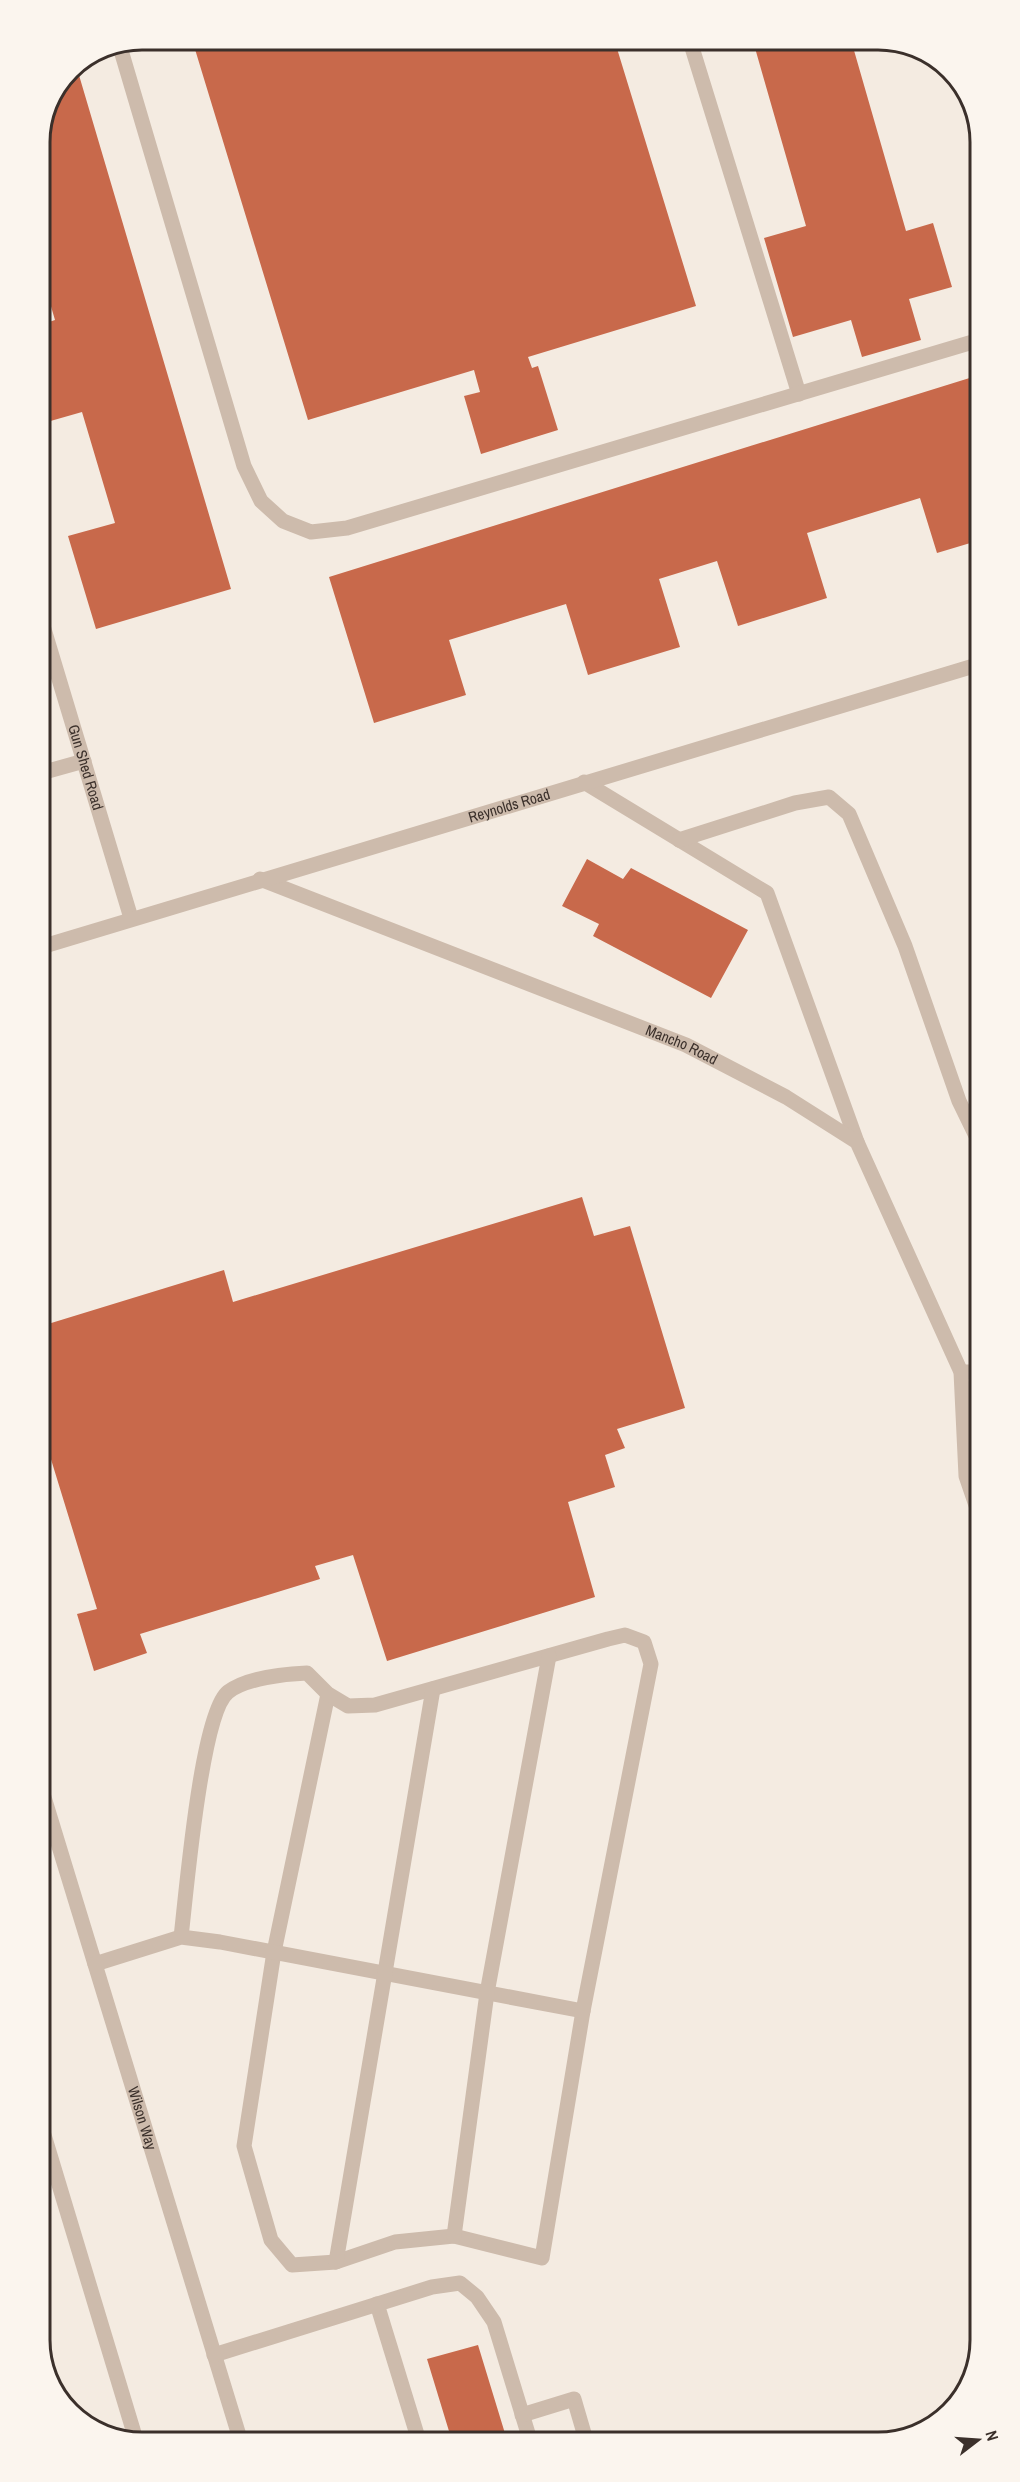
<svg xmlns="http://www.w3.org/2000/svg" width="1020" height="2482" viewBox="0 0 1020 2482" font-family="'Archivo Narrow',sans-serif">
	<rect width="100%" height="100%" fill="#f4ebe1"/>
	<!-- building -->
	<path fill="#c8694b" d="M 851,40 L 906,231 L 933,223 L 952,287 L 909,299 L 921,340 L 862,357 L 851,320 L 793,337 L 764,238 L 806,226 L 753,41 Z
		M 615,42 L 696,306 L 528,357 L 532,368 L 538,366 L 558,430 L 481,454 L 464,396 L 480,392 L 474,370 L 308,420 L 194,46 Z
		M 76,65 L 231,589 L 96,629 L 68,536 L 115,523 L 82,412 L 40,424 L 40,325 L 55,320 L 40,269 L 39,135 L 69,69 Z
		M 976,376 L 977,541 L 937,553 L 920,498 L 807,533 L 827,598 L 738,626 L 717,561 L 659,579 L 680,647 L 588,675 L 566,604 L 449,640 L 466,695 L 374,723 L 329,577 Z
		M 587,859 L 623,879 L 631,868 L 748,930 L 711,998 L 593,936 L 599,924 L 562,906 Z
		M 582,1197 L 594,1236 L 630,1226 L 685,1408 L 617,1429 L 625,1448 L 605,1455 L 615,1487 L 568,1502 L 595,1597 L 387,1661 L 353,1555 L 315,1566 L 320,1579 L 140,1634 L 147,1653 L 94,1671 L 77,1614 L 97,1609 L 42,1430 L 42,1307 L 48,1324 L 224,1270 L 233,1302 Z
		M 478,2345 L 507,2440 L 452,2441 L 427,2359 Z"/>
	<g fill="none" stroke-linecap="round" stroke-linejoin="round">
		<!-- minor -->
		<g stroke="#cdbbac" stroke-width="15">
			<path d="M 690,41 L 799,394"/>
			<path d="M 120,47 L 244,466 L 261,501 L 283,521 L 311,532 L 347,528 L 976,341"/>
			<path id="s1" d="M 40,616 L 131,918"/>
			<path d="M 41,773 L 84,761"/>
			<path d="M 584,782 L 767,893 L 857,1142"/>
			<path d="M 679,840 L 795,803 L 829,797 L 849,814 L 905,946 L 959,1101 L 978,1140"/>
			<path id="s2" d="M 260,879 L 686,1045 L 786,1097 L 857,1142 L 961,1372 L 966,1476 L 979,1514"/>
			<path id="s3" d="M 41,947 L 977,665"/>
			<path d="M 961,1372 L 979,1372"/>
			<path d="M 328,1694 L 274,1952 L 244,2146 L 271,2240 L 292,2265 L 336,2262 L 395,2242 L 454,2236 L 542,2258 L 583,2011"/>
			<path id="s4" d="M 43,1794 L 241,2442"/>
			<path d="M 95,1964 L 181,1937 L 220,1942 L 583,2011 L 651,1664 L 644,1642 L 625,1635 L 608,1639 L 375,1705 L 348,1706 L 328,1694 L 307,1673 C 285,1674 246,1678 228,1692 C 201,1713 186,1896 181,1937"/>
			<path d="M 44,2135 L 137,2443"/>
			<path d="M 454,2236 L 487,1993 L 549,1656"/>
			<path d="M 336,2262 L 433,1689"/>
			<path d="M 377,2304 L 419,2441"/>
			<path d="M 214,2355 L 432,2287 L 460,2283 L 477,2297 L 494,2322 L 530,2440"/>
			<path d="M 522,2415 L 574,2399 L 586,2440"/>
		</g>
	</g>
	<g text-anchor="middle" stroke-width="4.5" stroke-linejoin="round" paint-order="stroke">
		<!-- street labels -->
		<g font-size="15" fill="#3b302b" stroke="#fbf5ee">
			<text dy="5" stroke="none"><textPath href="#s1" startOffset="158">Gun Shed Road</textPath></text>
			<text dy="5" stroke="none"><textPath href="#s3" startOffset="489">Reynolds Road</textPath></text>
			<text dy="5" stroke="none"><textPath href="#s2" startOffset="453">Mancho Road</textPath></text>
			<text dy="5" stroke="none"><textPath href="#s4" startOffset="339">Wilson Way</textPath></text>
		</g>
	</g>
	<!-- crop -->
	<path d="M0 0H1020V2482H0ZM142 50H878A92 92 0 0 1 970 142V2340A92 92 0 0 1 878 2432H142A92 92 0 0 1 50 2340V142A92 92 0 0 1 142 50Z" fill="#fbf5ee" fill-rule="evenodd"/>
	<path fill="none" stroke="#3b302b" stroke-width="3" d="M142 50H878A92 92 0 0 1 970 142V2340A92 92 0 0 1 878 2432H142A92 92 0 0 1 50 2340V142A92 92 0 0 1 142 50Z"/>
	<!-- north arrow -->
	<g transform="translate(978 2440) rotate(73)" stroke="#fbf5ee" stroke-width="4.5" paint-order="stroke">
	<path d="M0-4.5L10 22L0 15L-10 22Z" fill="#3b302b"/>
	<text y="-9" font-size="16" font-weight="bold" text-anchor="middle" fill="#3b302b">N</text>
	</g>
</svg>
